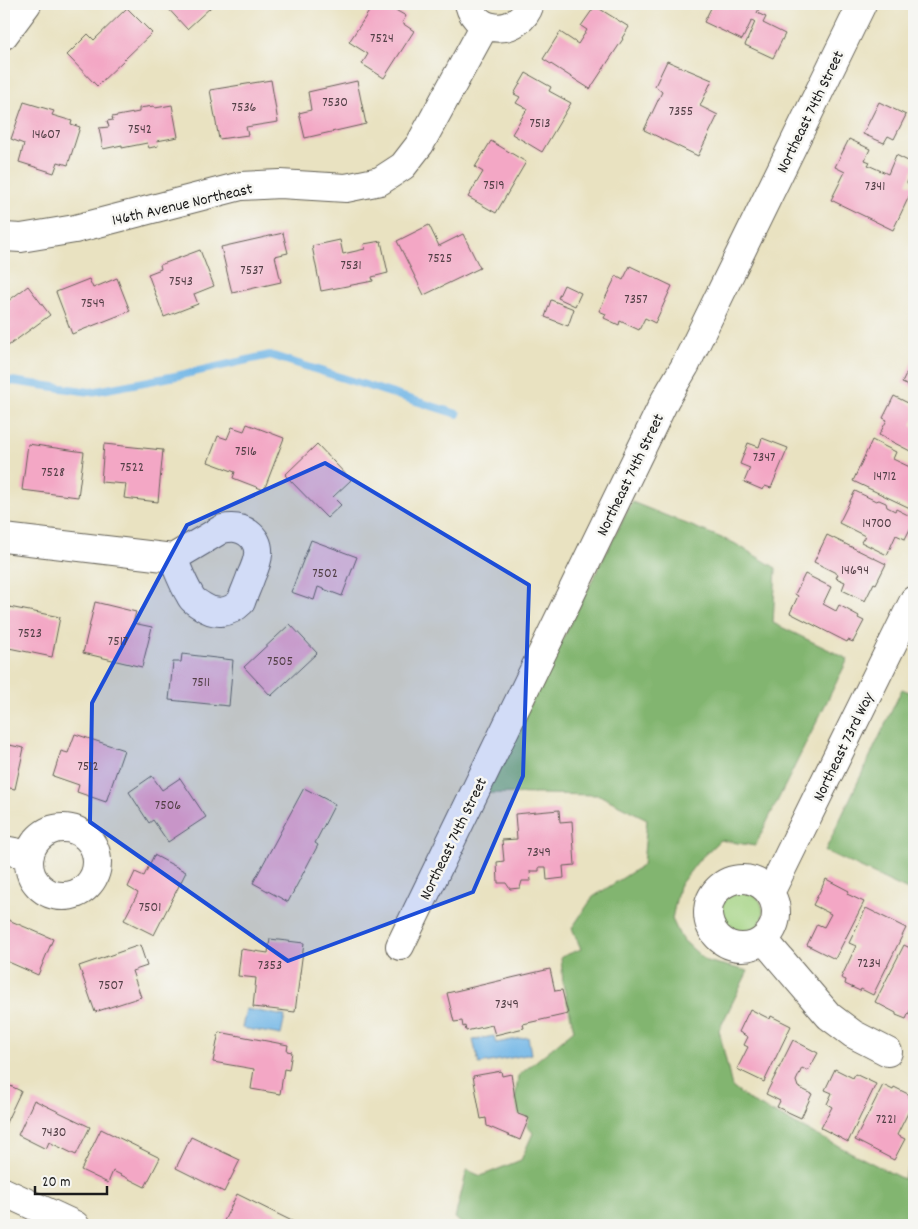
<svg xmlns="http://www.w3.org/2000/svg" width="918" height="1229" viewBox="0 0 918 1229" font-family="Dekko,sans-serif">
	<rect width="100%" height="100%" fill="#f6f6f2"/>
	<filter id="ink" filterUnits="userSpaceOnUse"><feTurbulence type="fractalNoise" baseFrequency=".02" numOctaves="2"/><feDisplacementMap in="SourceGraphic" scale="10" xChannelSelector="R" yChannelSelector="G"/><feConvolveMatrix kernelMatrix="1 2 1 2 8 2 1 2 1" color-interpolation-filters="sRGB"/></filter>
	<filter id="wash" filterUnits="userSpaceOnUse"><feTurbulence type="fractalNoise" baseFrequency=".0096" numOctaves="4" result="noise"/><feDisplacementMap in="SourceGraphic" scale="20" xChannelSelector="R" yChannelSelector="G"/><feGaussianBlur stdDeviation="1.12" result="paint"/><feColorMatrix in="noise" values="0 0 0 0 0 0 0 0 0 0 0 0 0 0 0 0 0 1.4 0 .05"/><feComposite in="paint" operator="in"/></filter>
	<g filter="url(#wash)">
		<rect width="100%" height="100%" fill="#e9e2c1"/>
		<!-- green -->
		<path fill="#a3d382" stroke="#60784f" d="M721 912a21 21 0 1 1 42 0a21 21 0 1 1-42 0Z"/>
		<!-- forest -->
		<path fill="#82b570" stroke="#4f6846" d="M 632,502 L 734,543 L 776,568 L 773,623 L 848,659 L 755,846 L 720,840 L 699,860 L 679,886 L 672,919 L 681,938 L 706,961 L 748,971 L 719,1030 L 732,1087 L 750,1101 L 903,1179 L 914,1157 L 914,1225 L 463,1225 L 455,1218 L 467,1170 L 481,1176 L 521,1160 L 533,1133 L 514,1110 L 518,1076 L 574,1030 L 563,984 L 561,957 L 581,949 L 572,928 L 593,897 L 643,865 L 647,819 L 599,795 L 485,793 Z
			M 902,689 L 914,694 L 914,893 L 825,851 Z"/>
		<!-- water -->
		<path fill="#70b5e6" stroke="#466881" d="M 246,1009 L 285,1016 L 281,1035 L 242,1028 Z
			M 494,1036 L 496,1043 L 528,1037 L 531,1054 L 479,1064 L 473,1040 Z"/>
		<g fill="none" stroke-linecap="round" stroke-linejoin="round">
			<!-- stream -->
			<path stroke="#70b5e6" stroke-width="8" d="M 4,380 L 91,392 L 176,376 L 270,355 L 457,414"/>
		</g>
		<g id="blocks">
			<!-- building -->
			<path fill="#f3a7c5" d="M 164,4 L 207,4 L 211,7 L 187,29 Z
				M 374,4 L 385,4 L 406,16 L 402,23 L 414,31 L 384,78 L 362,64 L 368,54 L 349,42 Z
				M 713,4 L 761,4 L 757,13 L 766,17 L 763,23 L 785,34 L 773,58 L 745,45 L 755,22 L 752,20 L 742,40 L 704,22 Z
				M 595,6 L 629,27 L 622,38 L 623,39 L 590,89 L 543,59 L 560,32 L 578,44 L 587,30 L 581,26 Z
				M 127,8 L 152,33 L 97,86 L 67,55 L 88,34 L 94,40 Z
				M 667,61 L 712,80 L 700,106 L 718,115 L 698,156 L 644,130 L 662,92 L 655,86 Z
				M 526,73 L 551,87 L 549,91 L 571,103 L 542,152 L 512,134 L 527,109 L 516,103 L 520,97 L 514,94 Z
				M 271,80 L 278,122 L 246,127 L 248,135 L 219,139 L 210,90 Z
				M 357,81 L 366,124 L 305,138 L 299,113 L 311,110 L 308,92 Z
				M 24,102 L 54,111 L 52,115 L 72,121 L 71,124 L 80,127 L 68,165 L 58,162 L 54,173 L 19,162 L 24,144 L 11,139 Z
				M 879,102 L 906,115 L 894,139 L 888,136 L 884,143 L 863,134 Z
				M 172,105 L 178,137 L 157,141 L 158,146 L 149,148 L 147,143 L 122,148 L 122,145 L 103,149 L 99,128 L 109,127 L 107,121 L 113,120 L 112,117 L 139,112 L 139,108 L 154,106 L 155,108 Z
				M 849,139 L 870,149 L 865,160 L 870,162 L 868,165 L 888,174 L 896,155 L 914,164 L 914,167 L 907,183 L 914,186 L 893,230 L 831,200 L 845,172 L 835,167 Z
				M 491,141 L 526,162 L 496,213 L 468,197 L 483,172 L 475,167 Z
				M 429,225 L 439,246 L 463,234 L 480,268 L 424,295 L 397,241 Z
				M 283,233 L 288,253 L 275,256 L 281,282 L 232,293 L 221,247 Z
				M 340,240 L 343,254 L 365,249 L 364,244 L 381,241 L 388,273 L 372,277 L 373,281 L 321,291 L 312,246 Z
				M 200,250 L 214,286 L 194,294 L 198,304 L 164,317 L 148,274 L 161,269 L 160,265 Z
				M 630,266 L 672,286 L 655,323 L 645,318 L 639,330 L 620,321 L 619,325 L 604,318 L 606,314 L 599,311 L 616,276 L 623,280 Z
				M 117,278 L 130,311 L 72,334 L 56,292 L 89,279 L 93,288 Z
				M 564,285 L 581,293 L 575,306 L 558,298 Z
				M 28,286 L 50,315 L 4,349 L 4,304 Z
				M 551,300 L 574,309 L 568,326 L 545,317 Z
				M 914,358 L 914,388 L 902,383 Z
				M 894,396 L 914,406 L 914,419 L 911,425 L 914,427 L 914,453 L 879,435 L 887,420 L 883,418 Z
				M 247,424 L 284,438 L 264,490 L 233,478 L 235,472 L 208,462 L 218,436 L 227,439 L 232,427 L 244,431 Z
				M 762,438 L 788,448 L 771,488 L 765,486 L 763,490 L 744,482 L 750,468 L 740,464 L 748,443 L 759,447 Z
				M 872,440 L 896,452 L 893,459 L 914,469 L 914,499 L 910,508 L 853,481 Z
				M 28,444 L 84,452 L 78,497 L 22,490 Z
				M 104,444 L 163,450 L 158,502 L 124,498 L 126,484 L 101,482 Z
				M 317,444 L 351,480 L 333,497 L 341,505 L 327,518 L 285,475 Z
				M 855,491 L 876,501 L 879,500 L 886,503 L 887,507 L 895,511 L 896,509 L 914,518 L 914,521 L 905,539 L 896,535 L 887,555 L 861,542 L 865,536 L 839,523 Z
				M 827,535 L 886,564 L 876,584 L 874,583 L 865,601 L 842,590 L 845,582 L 836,578 L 838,574 L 814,562 Z
				M 311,540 L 357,557 L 342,596 L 318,587 L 314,600 L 291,592 Z
				M 805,574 L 831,587 L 823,604 L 836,611 L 839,605 L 859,616 L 858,618 L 864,621 L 853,642 L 848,640 L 847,642 L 790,613 L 798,596 L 795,594 Z
				M 95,602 L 136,612 L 133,623 L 152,627 L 142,667 L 83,653 Z
				M 4,606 L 60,617 L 52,657 L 4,647 Z
				M 290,624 L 317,653 L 271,696 L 244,667 Z
				M 182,654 L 233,660 L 229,706 L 169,700 L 173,662 L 181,662 Z
				M 75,734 L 124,750 L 106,802 L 77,792 L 79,785 L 53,776 L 61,751 L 68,753 Z
				M 4,744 L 24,748 L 15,789 L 4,787 Z
				M 152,776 L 162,790 L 180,778 L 206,817 L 168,842 L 153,820 L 149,823 L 129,792 Z
				M 304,788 L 335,804 L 315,843 L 318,845 L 288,902 L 253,883 Z
				M 559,810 L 560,822 L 572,821 L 575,865 L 563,866 L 564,878 L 547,880 L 546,867 L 539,867 L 539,871 L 530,871 L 531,881 L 522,881 L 520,888 L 510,889 L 506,883 L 498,883 L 497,862 L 504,861 L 502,840 L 517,839 L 515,814 Z
				M 154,855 L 186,872 L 154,935 L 124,920 L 138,893 L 128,887 L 135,872 L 144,876 Z
				M 826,879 L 849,891 L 847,894 L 864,902 L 835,959 L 807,945 L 817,924 L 824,927 L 831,914 L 813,905 Z
				M 866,908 L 906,928 L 873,995 L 861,989 L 860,991 L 845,984 L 846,980 L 841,978 L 856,946 L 849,943 Z
				M 4,918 L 53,939 L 38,975 L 4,960 Z
				M 270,939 L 304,943 L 295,1012 L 253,1007 L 256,978 L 238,976 L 241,949 L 268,953 Z
				M 140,945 L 147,966 L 132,971 L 141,997 L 95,1012 L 79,966 Z
				M 904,945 L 914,950 L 914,1002 L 906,1019 L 896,1015 L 896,1013 L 875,1002 Z
				M 550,969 L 555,991 L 562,990 L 568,1014 L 523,1024 L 524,1028 L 495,1035 L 492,1025 L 466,1031 L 465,1026 L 463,1027 L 462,1021 L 454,1022 L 447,993 Z
				M 750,1009 L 770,1019 L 771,1016 L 791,1026 L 764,1082 L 737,1069 L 748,1047 L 744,1045 L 748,1037 L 739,1032 Z
				M 219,1032 L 288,1045 L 287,1051 L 292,1052 L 289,1070 L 284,1069 L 280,1094 L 251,1089 L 254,1069 L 213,1062 Z
				M 793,1040 L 818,1053 L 808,1071 L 802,1068 L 796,1081 L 798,1087 L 812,1094 L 801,1118 L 777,1107 L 780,1101 L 766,1094 Z
				M 835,1069 L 853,1078 L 855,1074 L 876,1084 L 848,1142 L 821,1128 L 832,1107 L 827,1104 L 832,1093 L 825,1090 Z
				M 501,1071 L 502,1076 L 511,1074 L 518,1114 L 529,1118 L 520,1140 L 487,1126 L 486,1118 L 481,1119 L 473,1076 Z
				M 4,1083 L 21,1091 L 4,1127 Z
				M 883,1085 L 893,1090 L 894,1087 L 910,1095 L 908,1098 L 914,1101 L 897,1135 L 905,1139 L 894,1160 L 855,1140 Z
				M 34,1100 L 90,1127 L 76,1155 L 49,1142 L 46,1149 L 18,1135 Z
				M 101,1129 L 160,1158 L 145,1187 L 113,1171 L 108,1183 L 81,1170 Z
				M 191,1137 L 240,1160 L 224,1192 L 176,1168 Z
				M 237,1194 L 296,1223 L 295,1225 L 222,1225 Z"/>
		</g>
	</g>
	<g filter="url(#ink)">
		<use href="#blocks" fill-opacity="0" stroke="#646156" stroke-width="1"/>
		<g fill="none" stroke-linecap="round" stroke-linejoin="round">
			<!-- street casing -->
			<g stroke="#646156" stroke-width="30">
				<path id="street" d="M 469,4 C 477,36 520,35 530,4
					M 4,35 L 27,4
					M 4,237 L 21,238 L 75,229 L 241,186 L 280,184 L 346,188 L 380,181 L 403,166 L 420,144 L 485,25
					M 4,538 L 173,558 L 222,529 C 232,527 240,527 248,533 C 264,545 258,561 251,576 C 248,585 244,593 241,602 C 229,614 215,615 202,606 C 197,603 192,600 190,595 C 183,584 178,570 173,558
					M29 862a34 34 0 1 1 68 0a34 34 0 1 1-68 0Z
					M 4,850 L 30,855
					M708 913a34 34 0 1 1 68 0a34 34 0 1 1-68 0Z
					M 770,893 L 914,600
					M 764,940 L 829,1016 L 853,1034 L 888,1052
					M 400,946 L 665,400 L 685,366 L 862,4
					M 4,1192 L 75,1225"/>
			</g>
			<!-- street -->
			<use href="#street" stroke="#fff" stroke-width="28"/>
		</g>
	</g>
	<!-- marked area -->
	<path fill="#1d4ed8" fill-opacity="0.2" stroke="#1d4ed8" stroke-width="4" stroke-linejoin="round" d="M 325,463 L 529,585 L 523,776 L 473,892 L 288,961 L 90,822 L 92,703 L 187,525 Z"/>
	<g text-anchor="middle" stroke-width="5" stroke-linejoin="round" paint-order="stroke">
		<!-- number labels -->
		<g font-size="14" fill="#523f46">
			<text x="382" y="42">7524</text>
			<text x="335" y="106">7530</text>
			<text x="244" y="111">7536</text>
			<text x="681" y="115">7355</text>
			<text x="540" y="127">7513</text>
			<text x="140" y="133">7542</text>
			<text x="46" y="138">14607</text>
			<text x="494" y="189">7519</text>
			<text x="875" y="190">7341</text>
			<text x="440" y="262">7525</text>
			<text x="351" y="269">7531</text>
			<text x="252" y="274">7537</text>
			<text x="181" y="285">7543</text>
			<text x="636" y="303">7357</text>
			<text x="93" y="307">7549</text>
			<text x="246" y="455">7516</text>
			<text x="764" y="461">7347</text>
			<text x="132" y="471">7522</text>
			<text x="53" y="476">7528</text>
			<text x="885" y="480">14712</text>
			<text x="877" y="527">14700</text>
			<text x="855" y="574">14694</text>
			<text x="325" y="577">7502</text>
			<text x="30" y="637">7523</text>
			<text x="118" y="645">7517</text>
			<text x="280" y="665">7505</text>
			<text x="201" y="686">7511</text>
			<text x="88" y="770">7512</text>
			<text x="168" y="809">7506</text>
			<text x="539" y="856">7349</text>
			<text x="150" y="911">7501</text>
			<text x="869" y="967">7234</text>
			<text x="270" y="969">7353</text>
			<text x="111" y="989">7507</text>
			<text x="507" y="1008">7349</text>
			<text x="886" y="1123">7221</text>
			<text x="54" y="1136">7430</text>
		</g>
		<!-- street labels -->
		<g font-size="16" fill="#1c1c1c" stroke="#f6f6f2">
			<text transform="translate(809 111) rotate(-64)" y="6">Northeast 74th Street</text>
			<text transform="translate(182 203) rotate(-13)" y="6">146th Avenue Northeast</text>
			<text transform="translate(629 474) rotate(-64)" y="6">Northeast 74th Street</text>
			<text transform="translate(842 746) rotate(-64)" y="6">Northeast 73rd Way</text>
			<text transform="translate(452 838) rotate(-64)" y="6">Northeast 74th Street</text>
		</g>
	</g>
	<!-- margin -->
	<rect width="918" height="1229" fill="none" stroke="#f6f6f2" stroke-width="20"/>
	<!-- scale -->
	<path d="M35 1186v8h72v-8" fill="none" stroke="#1c1c1c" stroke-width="2.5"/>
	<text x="42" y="1186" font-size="15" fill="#1c1c1c" stroke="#f6f6f2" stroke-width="4" paint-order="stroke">20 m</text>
</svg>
